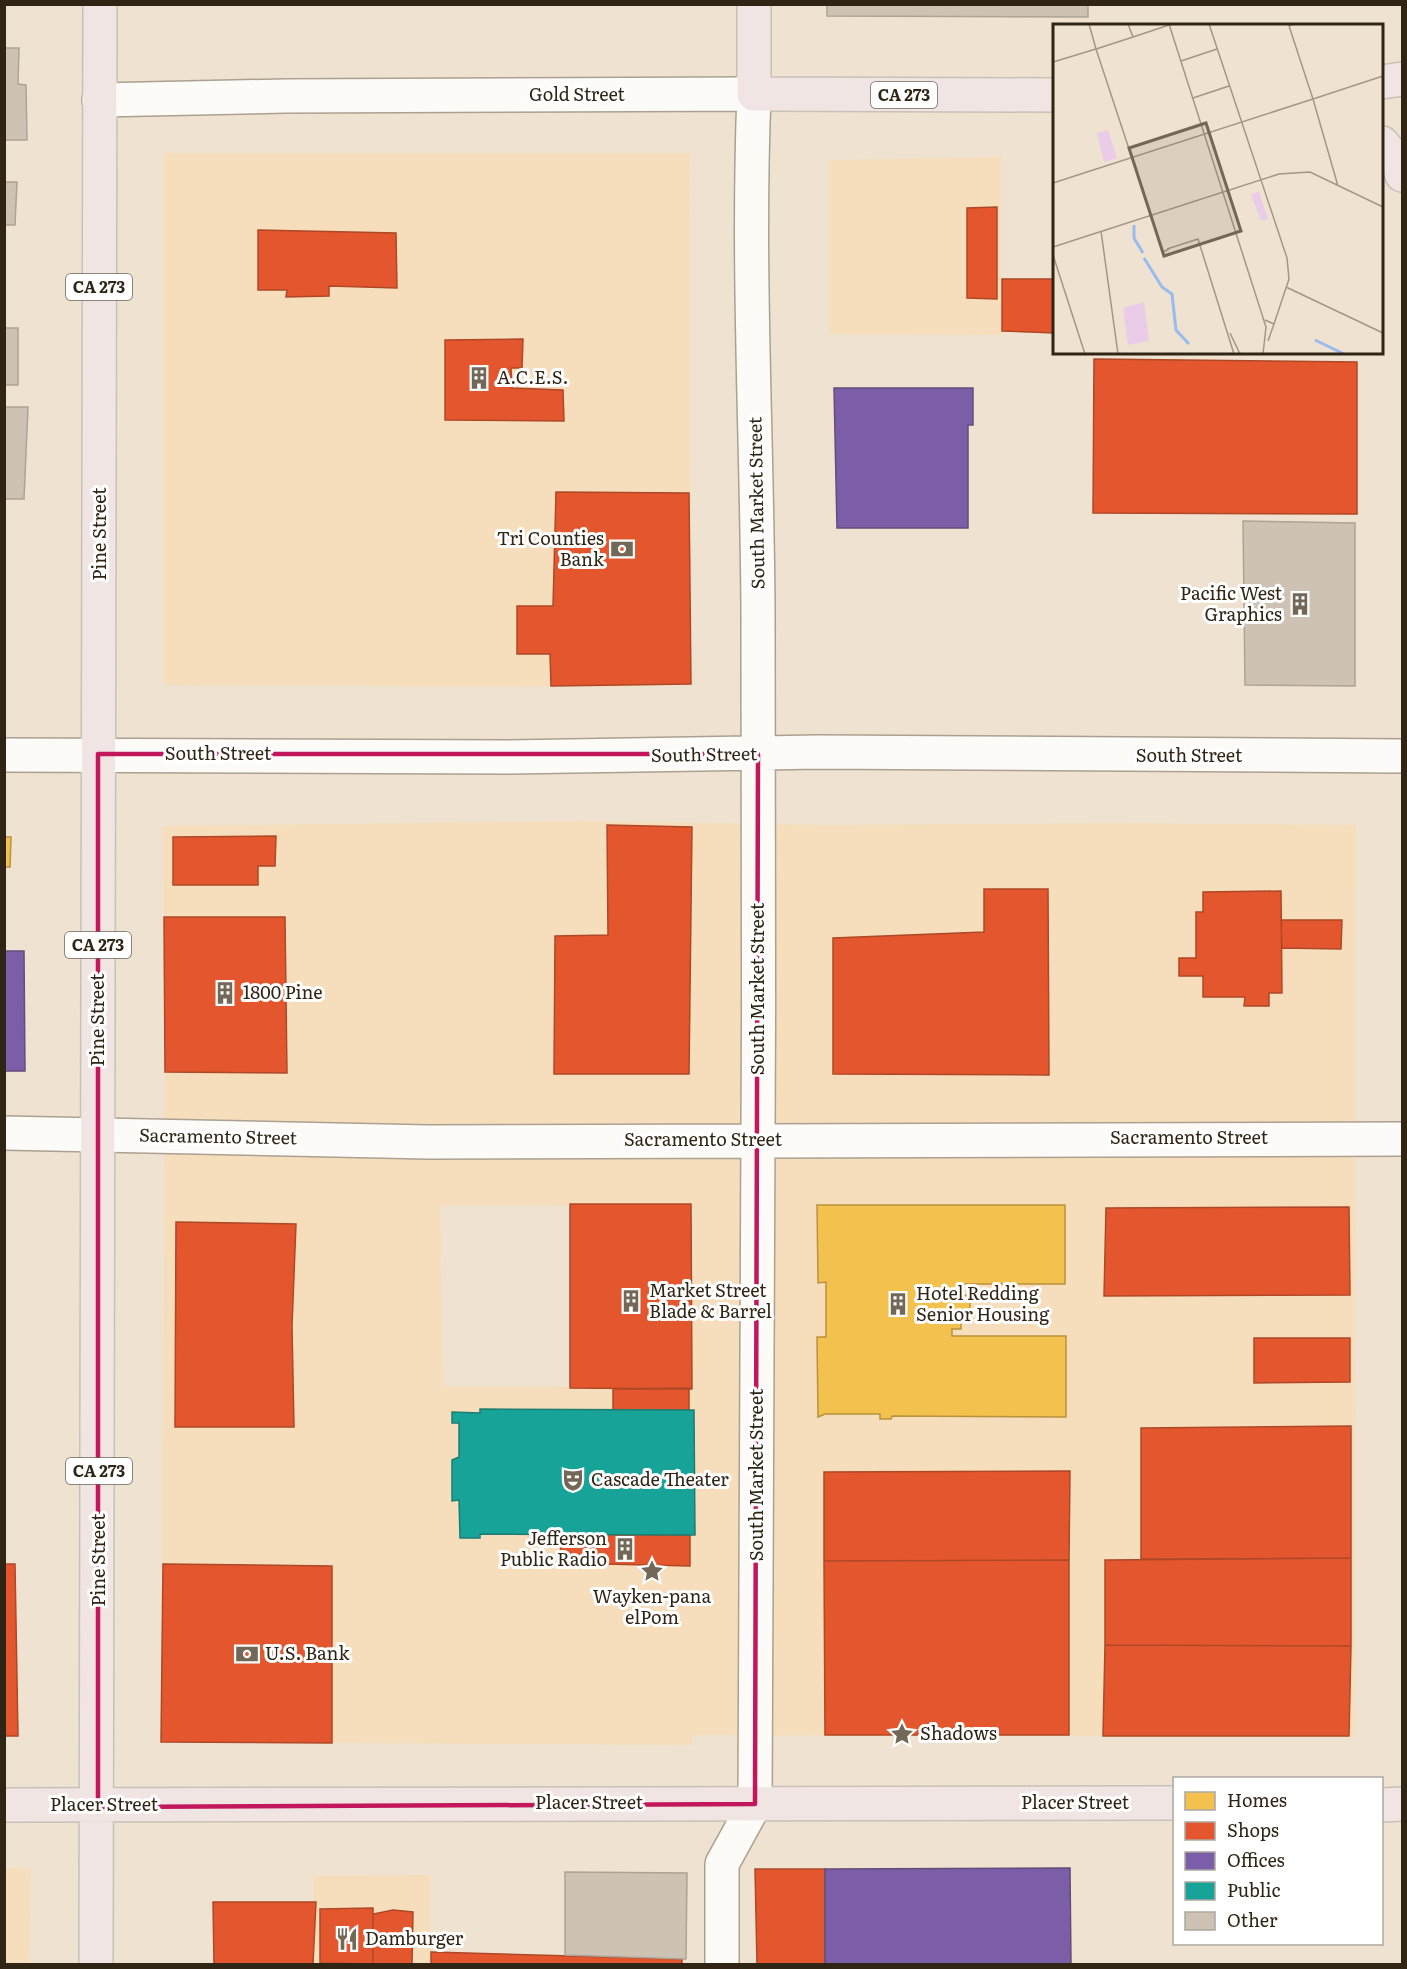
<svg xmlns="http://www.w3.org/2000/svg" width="1407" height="1969" viewBox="0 0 1407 1969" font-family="Literata,serif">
	<rect width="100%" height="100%" fill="#efe2d1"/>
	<!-- built -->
	<path fill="#f6debc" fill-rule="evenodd" d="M 164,153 L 690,153 L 691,684 L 622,687 L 164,685 Z
		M 1001,157 L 1001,335 L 829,334 L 829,160 Z
		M 581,821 L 828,825 L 1116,823 L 1356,825 L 1355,1737 L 693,1735 L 692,1745 L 161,1742 L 165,1072 L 163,826 ZM 691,1204 L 692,1388 L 443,1386 L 440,1206 Z
		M 5,1868 L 31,1869 L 29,1964 L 5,1964 Z
		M 430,1875 L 431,1964 L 314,1964 L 314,1876 Z"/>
	<!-- homes -->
	<path fill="#f2c14e" stroke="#b8923d" stroke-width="1.5" d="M 4,837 L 11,837 L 10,867 L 4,867 Z
		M 817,1205 L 1065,1205 L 1065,1284 L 957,1284 L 957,1296 L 970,1295 L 970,1312 L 961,1312 L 961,1329 L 952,1329 L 952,1336 L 1066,1336 L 1066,1417 L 892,1416 L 891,1419 L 880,1419 L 880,1414 L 825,1414 L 818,1417 L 817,1337 L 826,1337 L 826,1282 L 818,1283 Z"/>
	<!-- shops -->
	<path fill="#e4572e" stroke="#ae4826" stroke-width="1.5" d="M 997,207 L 997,299 L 967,298 L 967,208 Z
		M 258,230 L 396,233 L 397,288 L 329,286 L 329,296 L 286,297 L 287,290 L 258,290 Z
		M 1002,279 L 1054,279 L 1054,333 L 1002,331 Z
		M 523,339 L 522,368 L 511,368 L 512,388 L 563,390 L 564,421 L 445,420 L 445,340 Z
		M 1094,359 L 1357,362 L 1357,514 L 1093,513 Z
		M 556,492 L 689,493 L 691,684 L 551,686 L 550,654 L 517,654 L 517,606 L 553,606 Z
		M 607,825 L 692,827 L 689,1074 L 554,1074 L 555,936 L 608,935 Z
		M 276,836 L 275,866 L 258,866 L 258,885 L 173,885 L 173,837 Z
		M 984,889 L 1048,889 L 1049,1075 L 833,1074 L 833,938 L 984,932 Z
		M 1281,891 L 1282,993 L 1269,993 L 1269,1006 L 1244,1006 L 1245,997 L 1203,997 L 1203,976 L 1179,976 L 1179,958 L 1196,958 L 1196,912 L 1203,912 L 1203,892 Z
		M 164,917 L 285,917 L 287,1073 L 165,1072 Z
		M 1281,920 L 1342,920 L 1341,949 L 1282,948 Z
		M 570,1204 L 691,1204 L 692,1389 L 570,1388 Z
		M 1349,1207 L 1350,1295 L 1104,1296 L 1106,1208 Z
		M 176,1222 L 296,1224 L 292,1326 L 294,1427 L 175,1427 Z
		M 1254,1338 L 1350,1338 L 1350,1382 L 1254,1383 Z
		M 689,1388 L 689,1410 L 613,1410 L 613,1389 Z
		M 1351,1426 L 1351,1558 L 1141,1559 L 1141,1428 Z
		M 1070,1471 L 1069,1560 L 824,1561 L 824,1472 Z
		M 560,1534 L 690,1535 L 690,1566 L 561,1563 Z
		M 1351,1558 L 1351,1646 L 1105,1645 L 1105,1560 Z
		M 1069,1560 L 1069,1735 L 825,1735 L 824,1561 Z
		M 4,1564 L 15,1564 L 18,1736 L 4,1736 Z
		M 163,1564 L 332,1566 L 332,1743 L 161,1742 Z
		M 1105,1645 L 1351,1646 L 1349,1736 L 1103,1736 Z
		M 755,1869 L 825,1869 L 825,1964 L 757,1964 Z
		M 213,1902 L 316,1902 L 313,1964 L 214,1964 Z
		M 373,1908 L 373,1964 L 320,1963 L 320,1909 Z
		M 393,1910 L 413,1912 L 412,1964 L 373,1964 L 373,1914 Z
		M 431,1952 L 682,1959 L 682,1964 L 431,1964 Z"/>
	<!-- offices -->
	<path fill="#7b5ea7" stroke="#644d7b" stroke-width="1.5" d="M 834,388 L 973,388 L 973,425 L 968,425 L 968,528 L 837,528 Z
		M 4,951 L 24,951 L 25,1071 L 4,1071 Z
		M 1070,1868 L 1071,1964 L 825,1964 L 825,1869 Z"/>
	<!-- public -->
	<path fill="#17a398" stroke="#1e7d71" stroke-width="1.5" d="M 480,1409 L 694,1410 L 695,1535 L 480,1534 L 480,1538 L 460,1538 L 459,1500 L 452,1501 L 452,1460 L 459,1457 L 459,1423 L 452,1423 L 452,1412 L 480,1413 Z"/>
	<!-- building -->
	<path fill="#cdc2b3" stroke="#aea394" stroke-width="1.5" d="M 827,4 L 1088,4 L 1088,17 L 827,16 Z
		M 4,48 L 19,48 L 18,84 L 26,85 L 27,140 L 4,140 Z
		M 4,182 L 17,182 L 15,225 L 4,225 Z
		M 4,328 L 18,328 L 18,385 L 4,385 Z
		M 4,407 L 28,407 L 24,499 L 4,499 Z
		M 1243,521 L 1355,523 L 1355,686 L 1245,685 Z
		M 565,1872 L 687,1873 L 686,1959 L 565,1955 Z"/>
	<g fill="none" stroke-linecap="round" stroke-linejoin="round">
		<!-- minor casing -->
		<g stroke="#aba091" stroke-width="36">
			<path id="minor" d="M 99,100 L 285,96 L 754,94 C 747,266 757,438 758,610 C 759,1008 759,1406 755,1804 L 722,1864 L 722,1964
				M 4,755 L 509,757 L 818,752 L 1402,756
				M 4,1133 L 428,1142 L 1402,1139"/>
		</g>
		<!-- major casing -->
		<g stroke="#c8c1b7" stroke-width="36">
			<path id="major" d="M 754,4 L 754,94 L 1054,95
				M 1382,82 L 1402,79
				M 1382,143 L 1397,160 L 1402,175
				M 4,1805 L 1174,1803
				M 1382,1805 L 1402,1804
				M 96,1964 L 100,4"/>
		</g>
		<!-- minor -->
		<use href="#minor" stroke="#fdfbf8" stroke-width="33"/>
		<!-- major -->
		<use href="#major" stroke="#f0e5e3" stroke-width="33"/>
	</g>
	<!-- marked area -->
	<path fill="none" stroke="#c2185b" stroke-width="4.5" stroke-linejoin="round" d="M 98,754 L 758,754 L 755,1804 L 98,1807 Z"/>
	<!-- icons -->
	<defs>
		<g id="building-bare" transform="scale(1.8)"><path d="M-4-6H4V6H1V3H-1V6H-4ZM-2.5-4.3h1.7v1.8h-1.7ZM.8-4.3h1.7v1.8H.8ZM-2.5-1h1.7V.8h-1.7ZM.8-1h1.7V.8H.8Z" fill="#736757" stroke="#fff" stroke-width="2.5" paint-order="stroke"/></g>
		<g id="bank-bare" transform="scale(1.8)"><path d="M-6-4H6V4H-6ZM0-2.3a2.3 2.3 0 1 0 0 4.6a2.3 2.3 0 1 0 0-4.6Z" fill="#736757" stroke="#fff" stroke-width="2.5" paint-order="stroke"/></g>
		<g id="theatre-bare" transform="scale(1.8)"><path d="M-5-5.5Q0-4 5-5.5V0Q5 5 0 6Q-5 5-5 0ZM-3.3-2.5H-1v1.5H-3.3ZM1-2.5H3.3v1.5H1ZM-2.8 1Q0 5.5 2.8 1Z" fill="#736757" stroke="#fff" stroke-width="2.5" paint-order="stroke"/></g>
		<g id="sight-bare" transform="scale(1.8)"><path d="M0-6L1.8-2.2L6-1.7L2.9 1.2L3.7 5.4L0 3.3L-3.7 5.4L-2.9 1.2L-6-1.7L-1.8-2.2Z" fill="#736757" stroke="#fff" stroke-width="2.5" paint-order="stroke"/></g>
		<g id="restaurant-bare" transform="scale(1.8)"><path d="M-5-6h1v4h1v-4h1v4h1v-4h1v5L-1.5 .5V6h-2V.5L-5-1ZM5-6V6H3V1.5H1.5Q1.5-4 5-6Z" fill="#736757" stroke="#fff" stroke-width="2.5" paint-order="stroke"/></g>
	</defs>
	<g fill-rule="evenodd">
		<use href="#building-bare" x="479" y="378"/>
		<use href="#bank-bare" x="622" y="549"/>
		<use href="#building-bare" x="1300" y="604"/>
		<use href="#building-bare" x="225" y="993"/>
		<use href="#building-bare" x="631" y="1301"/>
		<use href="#building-bare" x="898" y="1304"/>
		<use href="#theatre-bare" x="573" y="1480"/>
		<use href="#building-bare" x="625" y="1549"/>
		<use href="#sight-bare" x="652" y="1571"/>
		<use href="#bank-bare" x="247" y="1654"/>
		<use href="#sight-bare" x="902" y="1734"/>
		<use href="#restaurant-bare" x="347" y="1939"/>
	</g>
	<g text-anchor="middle" stroke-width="6" stroke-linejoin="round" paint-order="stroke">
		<!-- shield labels -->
		<g fill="#fff" stroke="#6e665b" stroke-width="1.5">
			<rect x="871" y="82" width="66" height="26" rx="4.5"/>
			<rect x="66" y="274" width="66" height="26" rx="4.5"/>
			<rect x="65" y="932" width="66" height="26" rx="4.5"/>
			<rect x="66" y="1458" width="66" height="26" rx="4.5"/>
		</g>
		<g font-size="16" font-weight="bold" fill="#302515">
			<text x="904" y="101">CA 273</text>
			<text x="99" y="293">CA 273</text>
			<text x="98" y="951">CA 273</text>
			<text x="99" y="1477">CA 273</text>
		</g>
		<!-- street labels -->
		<g font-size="18" fill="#302515" stroke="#fff">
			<text x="577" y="101">Gold Street</text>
			<text transform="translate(757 503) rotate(-91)" y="6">South Market Street</text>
			<text transform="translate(100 534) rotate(-90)" y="6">Pine Street</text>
			<text x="218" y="760">South Street</text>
			<text transform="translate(704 755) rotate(-1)" y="6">South Street</text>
			<text x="1189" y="762">South Street</text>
			<text transform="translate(758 989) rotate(-90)" y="6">South Market Street</text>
			<text transform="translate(98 1020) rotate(-90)" y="6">Pine Street</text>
			<text transform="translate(218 1137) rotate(1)" y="6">Sacramento Street</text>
			<text x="1189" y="1144">Sacramento Street</text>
			<text x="703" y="1146">Sacramento Street</text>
			<text transform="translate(757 1475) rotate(-90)" y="6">South Market Street</text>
			<text transform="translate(99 1560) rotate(-90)" y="6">Pine Street</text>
			<text x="589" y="1809">Placer Street</text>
			<text x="1075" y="1809">Placer Street</text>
			<text x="104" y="1811">Placer Street</text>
		</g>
		<!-- poi labels -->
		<g font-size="18" fill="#302515" stroke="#fff" text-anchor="start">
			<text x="497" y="384">A.C.E.S.</text>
			<text x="604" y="545" text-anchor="end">Tri Counties<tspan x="604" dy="21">Bank</tspan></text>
			<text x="1282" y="600" text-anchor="end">Pacific West<tspan x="1282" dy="21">Graphics</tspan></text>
			<text x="243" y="999">1800 Pine</text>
			<text x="649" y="1297">Market Street<tspan x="649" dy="21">Blade &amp; Barrel</tspan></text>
			<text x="916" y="1300">Hotel Redding<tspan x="916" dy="21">Senior Housing</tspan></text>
			<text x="591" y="1486">Cascade Theater</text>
			<text x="607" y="1545" text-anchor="end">Jefferson<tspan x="607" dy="21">Public Radio</tspan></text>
			<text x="652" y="1603" text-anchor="middle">Wayken-pana<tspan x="652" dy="21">elPom</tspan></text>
			<text x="265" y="1660">U.S. Bank</text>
			<text x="920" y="1740">Shadows</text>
			<text x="365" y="1945">Damburger</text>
		</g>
	</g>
	<!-- overview -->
	<g transform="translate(1053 24)">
		<rect width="330" height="330" fill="#efe2d1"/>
		<path d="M 55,106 L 64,134 L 51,138 L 44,109 ZM 206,168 L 215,195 L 208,197 L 198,170 ZM 91,278 L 96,317 L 75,321 L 70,284 Z" fill="#ebcce8"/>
		<path fill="none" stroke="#97bced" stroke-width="3" d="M 81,201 L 81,214 L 90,229M 91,234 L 109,263 L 119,270 L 123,306 L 136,320M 262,316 L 291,330"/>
		<path fill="none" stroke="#a39686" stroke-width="1.5" d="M 75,0 L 80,13 L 119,0M 116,0 L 213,303 L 210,330M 156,0 L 234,234 L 236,255 L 221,300M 80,13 L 43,25 L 110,228 L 116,225M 128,37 L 164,25M 0,38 L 43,25 L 36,0M 140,74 L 176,62M 0,159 L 260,75 L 236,2 L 241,0M 285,162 L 260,75 L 330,52M 48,207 L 65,330M 0,223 L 226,150 L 257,148 L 330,183M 114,225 L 145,215 L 181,330M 0,231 L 32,330M 233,263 L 330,309M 212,296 L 221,300 L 215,317M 177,309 L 187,330"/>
		<path fill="#736757" fill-opacity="0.15" stroke="#736757" stroke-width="3" d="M 153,99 L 188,207 L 111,232 L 76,124 Z"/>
		<rect width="330" height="330" fill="none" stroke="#302515" stroke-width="3"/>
	</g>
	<!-- border -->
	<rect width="1407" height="1969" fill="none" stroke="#302515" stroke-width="12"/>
	<!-- legend -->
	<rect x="1173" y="1777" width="210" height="168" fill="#ffffff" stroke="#aca8a1" stroke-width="1.5"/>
	<rect x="1185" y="1792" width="30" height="18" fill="#f2c14e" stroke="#aca8a1" stroke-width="1.5"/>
	<text x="1227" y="1807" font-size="18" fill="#302515">Homes</text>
	<rect x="1185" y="1822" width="30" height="18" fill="#e4572e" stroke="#aca8a1" stroke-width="1.5"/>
	<text x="1227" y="1837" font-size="18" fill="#302515">Shops</text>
	<rect x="1185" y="1852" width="30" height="18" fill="#7b5ea7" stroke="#aca8a1" stroke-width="1.5"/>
	<text x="1227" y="1867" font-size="18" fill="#302515">Offices</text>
	<rect x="1185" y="1882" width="30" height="18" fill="#17a398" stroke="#aca8a1" stroke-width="1.5"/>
	<text x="1227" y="1897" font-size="18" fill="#302515">Public</text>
	<rect x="1185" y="1912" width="30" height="18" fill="#cdc2b3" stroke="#aca8a1" stroke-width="1.5"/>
	<text x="1227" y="1927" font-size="18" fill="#302515">Other</text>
</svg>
